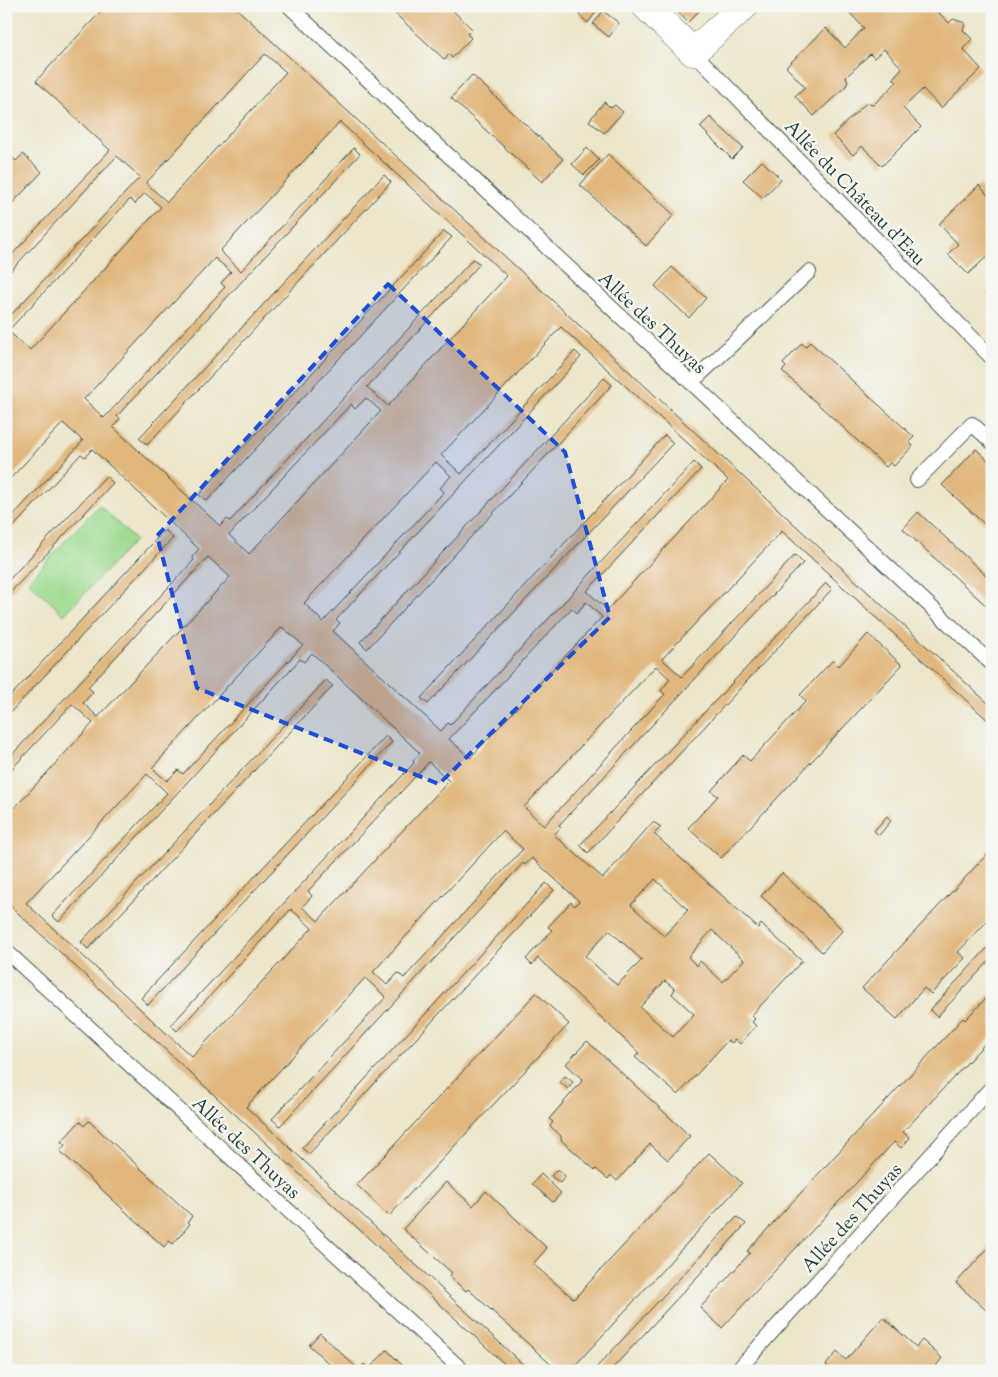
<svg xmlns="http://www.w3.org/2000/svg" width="998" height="1377" viewBox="0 0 998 1377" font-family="'Sorts Mill Goudy',serif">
	<rect width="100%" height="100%" fill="#f6f6f2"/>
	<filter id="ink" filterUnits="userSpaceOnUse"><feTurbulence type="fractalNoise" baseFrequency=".02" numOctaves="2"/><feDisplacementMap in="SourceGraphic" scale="10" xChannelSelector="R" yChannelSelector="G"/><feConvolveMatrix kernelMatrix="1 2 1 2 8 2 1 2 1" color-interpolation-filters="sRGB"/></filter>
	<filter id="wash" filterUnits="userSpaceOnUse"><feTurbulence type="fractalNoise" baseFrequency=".0096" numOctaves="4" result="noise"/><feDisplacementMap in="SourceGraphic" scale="20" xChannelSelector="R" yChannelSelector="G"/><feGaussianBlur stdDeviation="1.12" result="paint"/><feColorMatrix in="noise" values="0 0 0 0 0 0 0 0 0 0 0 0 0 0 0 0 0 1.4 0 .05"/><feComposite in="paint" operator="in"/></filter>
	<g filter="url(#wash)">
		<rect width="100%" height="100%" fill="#ede6cb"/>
		<!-- green -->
		<path fill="#9edc91" stroke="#5e8c62" d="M 99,505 L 135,540 L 64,615 L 28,581 Z"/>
		<g id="blocks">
			<!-- building -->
			<path fill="#e1b77e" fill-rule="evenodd" d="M 106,6 L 234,6 L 992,707 L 992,724 L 782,531 L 662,659 L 682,677 L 795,555 L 803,563 L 559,825 L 561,827 L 554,835 L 603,878 L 653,822 L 661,827 L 654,834 L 758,928 L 761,924 L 802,961 L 751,1016 L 755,1019 L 752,1022 L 756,1026 L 740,1044 L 735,1039 L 732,1043 L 728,1040 L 678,1095 L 635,1057 L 639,1053 L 538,958 L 532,965 L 526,959 L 552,930 L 548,927 L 571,902 L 574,906 L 579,901 L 532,858 L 525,865 L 523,863 L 280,1126 L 272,1119 L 386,997 L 365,978 L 246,1107 L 530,1371 L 512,1371 L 6,902 L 6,817 L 93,723 L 72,704 L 6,775 L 6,761 L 194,560 L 192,557 L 199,549 L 92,449 L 85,457 L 81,454 L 6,535 L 6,523 L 83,441 L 63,423 L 6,483 L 6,376 L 9,373 L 6,371 L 6,316 L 10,316 L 140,177 L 117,156 L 6,276 L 6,261 L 110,150 L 36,81 ZM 265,54 L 286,72 L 167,202 L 146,183 ZM 340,122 L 507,276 L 388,406 L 367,387 L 480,264 L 473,259 L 230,521 L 227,519 L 220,526 L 113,427 L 120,419 L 117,416 L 360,154 L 354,148 L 241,271 L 220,251 ZM 145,193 L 161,207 L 30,350 L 8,331 L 130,199 L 135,204 ZM 215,258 L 231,272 L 221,283 L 225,287 L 104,418 L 84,399 ZM 561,327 L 728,480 L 607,610 L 587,591 L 701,469 L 694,462 L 450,725 L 448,723 L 441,731 L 333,631 L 340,623 L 336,620 L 581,357 L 575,351 L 461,474 L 441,455 ZM 366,398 L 381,411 L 249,554 L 229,535 L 351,404 L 355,409 ZM 436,462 L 451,476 L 440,488 L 444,492 L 323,622 L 304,603 ZM 208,557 L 230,577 L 98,717 L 83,703 L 93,692 L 88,687 ZM 586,602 L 602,617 L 470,758 L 449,739 L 572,608 L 577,613 ZM 282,627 L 303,645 L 183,774 L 178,770 L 167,781 L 152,768 ZM 312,653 L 420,753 L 413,761 L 414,763 L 171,1025 L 177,1031 L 291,909 L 312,928 L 192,1057 L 26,903 L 147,774 L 167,793 L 52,916 L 59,922 L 300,659 L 304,662 ZM 656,666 L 670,679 L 661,691 L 665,694 L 544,826 L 524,807 ZM 429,762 L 449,781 L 318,921 L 302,907 L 312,896 L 308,891 ZM 503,831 L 523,849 L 404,978 L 398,973 L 387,985 L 373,972 ZM 655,879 L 688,910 L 664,936 L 631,905 ZM 609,930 L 642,960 L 617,985 L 585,956 ZM 712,930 L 744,960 L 723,982 L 700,961 L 697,966 L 688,957 ZM 665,981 L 675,989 L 672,994 L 694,1014 L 673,1037 L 640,1007 Z
				M 387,6 L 448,6 L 472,29 L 467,34 L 471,38 L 452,58 L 449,54 L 445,60 Z
				M 586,6 L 597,6 L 599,8 L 588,23 L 579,15 Z
				M 671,6 L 704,6 L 688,22 Z
				M 848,6 L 932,6 L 949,23 L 953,19 L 965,23 L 963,30 L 972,39 L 963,49 L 981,69 L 941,108 L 923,89 L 903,108 L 921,127 L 882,166 L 862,146 L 853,155 L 833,135 L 865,104 L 870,103 L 873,105 L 897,82 L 893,78 L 902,68 L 884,49 L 874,58 L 870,54 L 846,77 L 848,81 L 846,86 L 814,116 L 795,96 L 805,87 L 786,67 L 826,28 L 845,48 L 864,28 L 846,9 Z
				M 603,11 L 619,23 L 609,37 L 593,24 Z
				M 472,75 L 563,159 L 542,182 L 451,98 Z
				M 604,102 L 611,108 L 615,105 L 623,112 L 604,133 L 589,121 Z
				M 710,117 L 743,148 L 732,159 L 700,127 Z
				M 587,148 L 599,160 L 584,175 L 572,164 Z
				M 6,152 L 16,161 L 23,154 L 42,172 L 6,210 Z
				M 608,154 L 674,215 L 646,246 L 580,185 Z
				M 762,161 L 781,179 L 763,198 L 743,180 Z
				M 384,175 L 391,182 L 147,445 L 139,438 Z
				M 979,185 L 992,200 L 992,252 L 968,274 L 948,254 L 958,244 L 939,224 Z
				M 444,231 L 452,237 L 207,501 L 199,495 Z
				M 672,267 L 706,298 L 689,318 L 655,286 Z
				M 992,287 L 992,298 L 986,293 Z
				M 810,342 L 914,437 L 909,442 L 913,446 L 894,466 L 890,463 L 886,467 L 782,371 L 786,367 L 783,364 L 802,343 L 805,347 Z
				M 604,378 L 612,385 L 367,649 L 360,642 Z
				M 665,435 L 673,443 L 428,704 L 421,698 Z
				M 976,449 L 992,464 L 992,531 L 942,485 Z
				M 106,476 L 113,483 L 6,597 L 6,583 Z
				M 918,512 L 992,581 L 992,611 L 903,529 Z
				M 165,530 L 173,538 L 6,717 L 6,701 Z
				M 826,583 L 832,589 L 588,853 L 580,845 Z
				M 868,634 L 902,665 L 721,858 L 688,828 L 718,796 L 711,791 L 743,755 L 750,761 L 806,701 L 800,695 L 833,660 L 839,666 Z
				M 326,680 L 333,686 L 88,949 L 81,942 Z
				M 386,736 L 392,742 L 148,1005 L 141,998 Z
				M 887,816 L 891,821 L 879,835 L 874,831 Z
				M 992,849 L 992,916 L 958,952 L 965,958 L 931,994 L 924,988 L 897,1019 L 862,988 Z
				M 782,873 L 843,930 L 822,952 L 761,896 Z
				M 546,883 L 554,890 L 309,1154 L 302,1148 Z
				M 992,943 L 992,958 L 937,1017 L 930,1010 Z
				M 992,992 L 992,1036 L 903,1132 L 910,1138 L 901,1148 L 894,1142 L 722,1328 L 700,1308 L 750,1253 L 747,1251 L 963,1018 L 965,1020 Z
				M 536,993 L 569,1024 L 389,1216 L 357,1185 Z
				M 587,1041 L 690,1136 L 668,1160 L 650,1144 L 617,1181 L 611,1175 L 608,1179 L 596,1169 L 595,1170 L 561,1140 L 561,1136 L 550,1126 L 553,1122 L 549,1119 L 583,1080 L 566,1064 Z
				M 565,1076 L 573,1082 L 568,1089 L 560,1082 Z
				M 80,1121 L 84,1126 L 89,1121 L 192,1216 L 188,1222 L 190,1224 L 173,1244 L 169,1241 L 164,1247 L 60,1151 L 65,1145 L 61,1142 Z
				M 709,1153 L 742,1183 L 570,1371 L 558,1371 L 468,1289 L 466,1291 L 449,1276 L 452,1273 L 403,1229 L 446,1182 L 473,1206 L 486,1191 L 547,1248 L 533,1264 L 574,1299 Z
				M 558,1169 L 565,1176 L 560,1183 L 551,1176 Z
				M 541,1174 L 561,1193 L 553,1202 L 532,1184 Z
				M 737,1217 L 746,1224 L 610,1371 L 593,1371 Z
				M 992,1244 L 992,1304 L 986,1310 L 956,1283 Z
				M 883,1317 L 916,1347 L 922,1340 L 942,1358 L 936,1366 L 942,1371 L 833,1371 L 826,1365 L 837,1352 L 846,1360 Z
				M 320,1333 L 359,1370 L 364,1364 L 369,1369 L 387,1350 L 408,1371 L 337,1371 L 309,1345 Z"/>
		</g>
	</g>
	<g filter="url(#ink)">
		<use href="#blocks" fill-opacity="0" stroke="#3e564b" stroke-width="1"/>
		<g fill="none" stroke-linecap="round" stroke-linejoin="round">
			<!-- lane casing -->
			<g stroke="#3e564b" stroke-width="16">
				<path id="lane" d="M 289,6 L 992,664
					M 693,52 L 992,358
					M 691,383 L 809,272
					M 917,480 L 972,424 L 992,442
					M 6,951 L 463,1371
					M 737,1371 L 992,1087"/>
			</g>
			<!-- street casing -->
			<g stroke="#3e564b" stroke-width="29">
				<path id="street" d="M 646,6 L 693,52 L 744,6"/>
			</g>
			<!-- lane -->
			<use href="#lane" stroke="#fff" stroke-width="14"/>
			<!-- street -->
			<use href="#street" stroke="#fff" stroke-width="28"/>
		</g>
	</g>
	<!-- marked area -->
	<path fill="#1d4ed8" fill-opacity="0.2" stroke="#1d4ed8" stroke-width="4" stroke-dasharray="10 6" stroke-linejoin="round" d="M 388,284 L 565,452 L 610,617 L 439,784 L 197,688 L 157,536 Z"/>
	<g text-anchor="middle" stroke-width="5" stroke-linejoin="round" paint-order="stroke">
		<!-- street labels -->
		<g font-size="19" fill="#1f3d34" stroke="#f6f6f2">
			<text transform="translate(856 192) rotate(46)" y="7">Allée du Château d'Eau</text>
			<text transform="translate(653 322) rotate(43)" y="7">Allée des Thuyas</text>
			<text transform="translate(247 1147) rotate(43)" y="7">Allée des Thuyas</text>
			<text transform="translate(851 1217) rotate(-48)" y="7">Allée des Thuyas</text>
		</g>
	</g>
	<!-- margin -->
	<rect width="998" height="1377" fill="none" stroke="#f6f6f2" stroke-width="25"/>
</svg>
